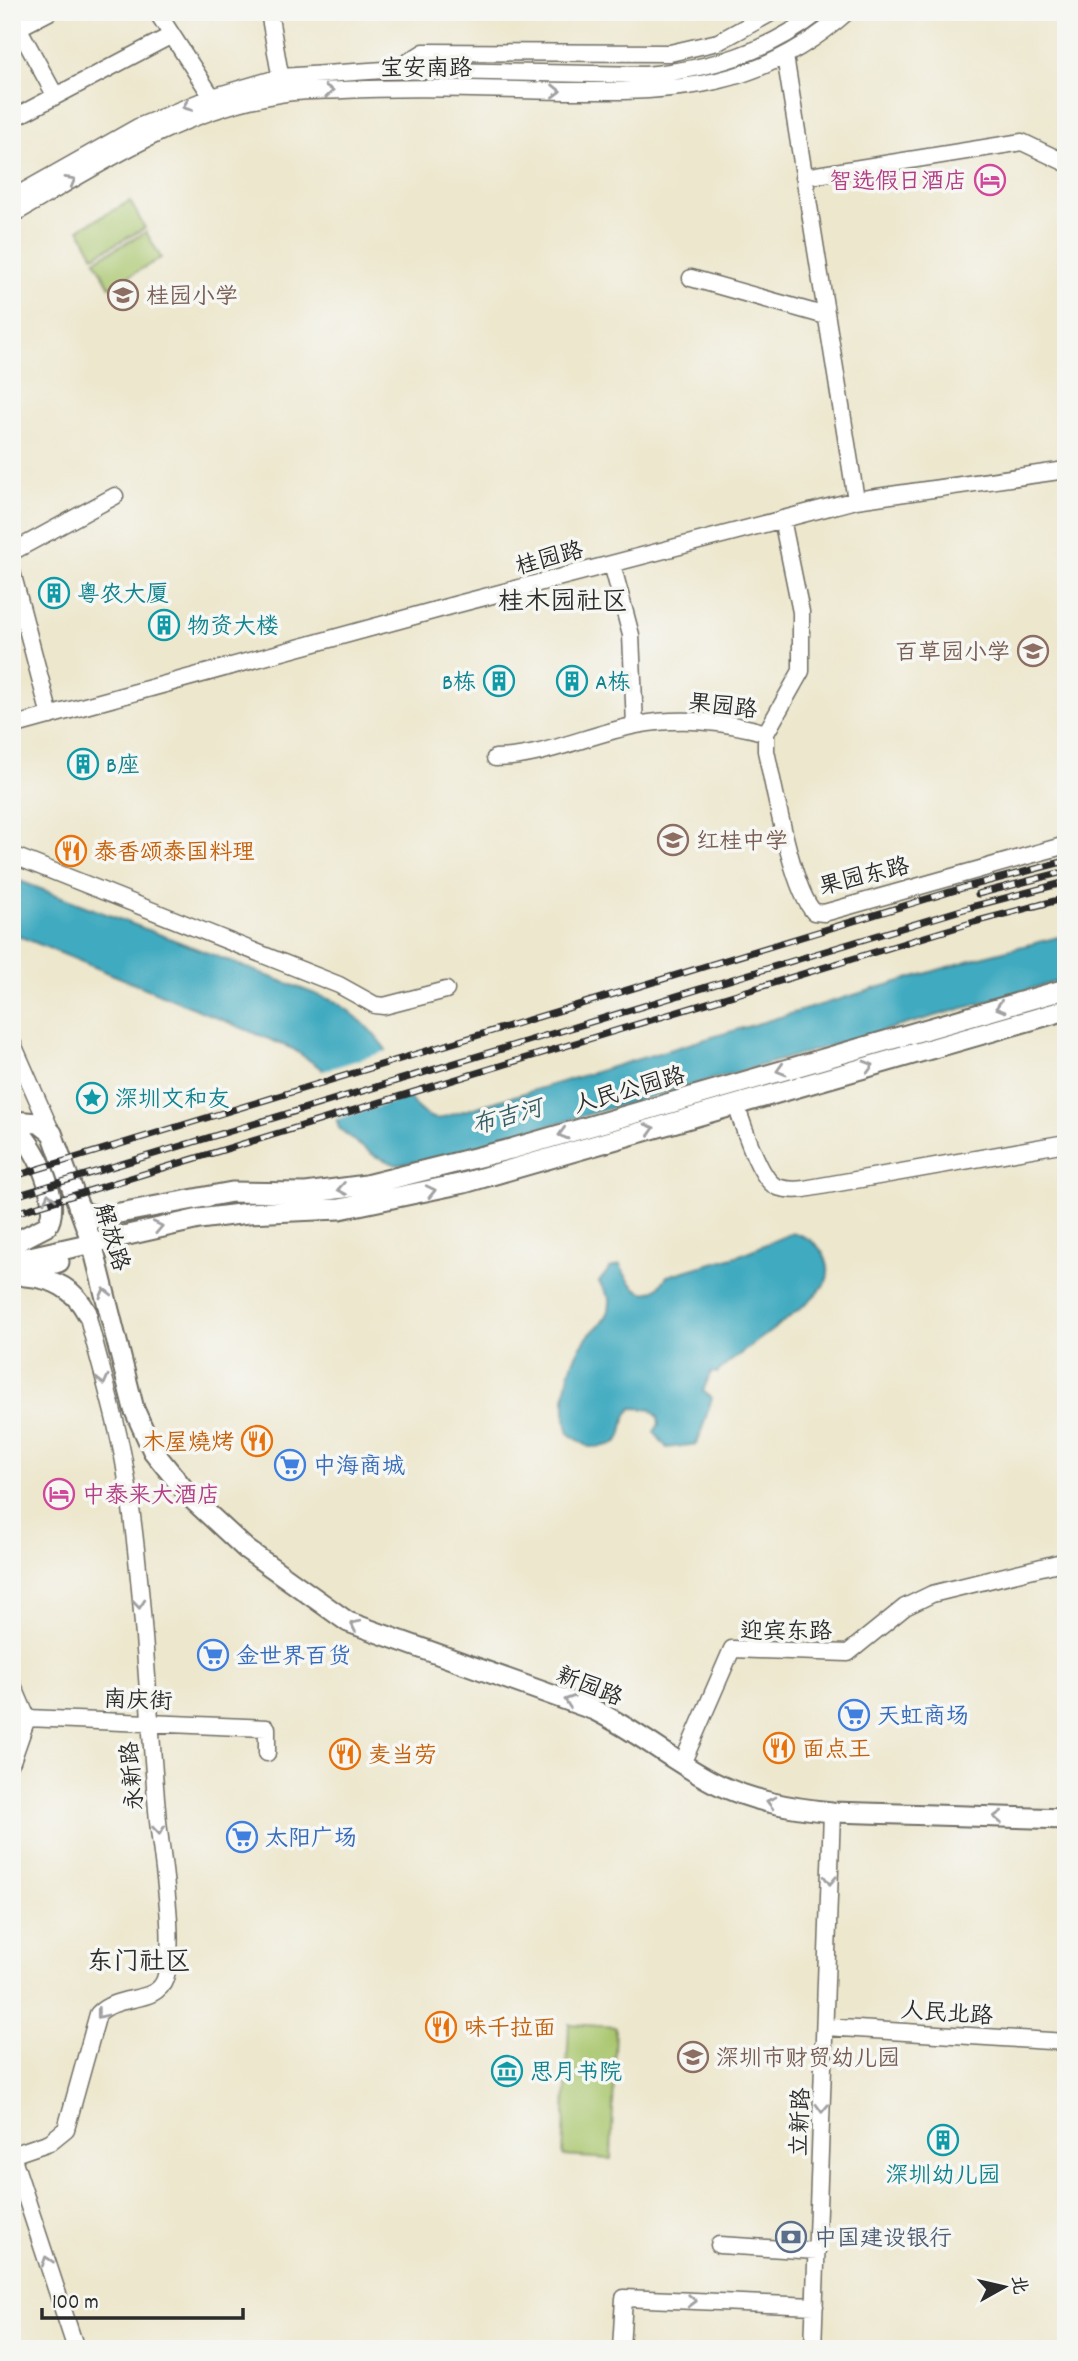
<svg xmlns="http://www.w3.org/2000/svg" width="1078" height="2361" viewBox="0 0 1078 2361" font-family="Dekko,'LXGW WenKai TC',sans-serif">
	<rect width="100%" height="100%" fill="#f6f6f2"/>
	<filter id="ink" filterUnits="userSpaceOnUse"><feTurbulence type="fractalNoise" baseFrequency=".0143" numOctaves="2"/><feDisplacementMap in="SourceGraphic" scale="14" xChannelSelector="R" yChannelSelector="G"/><feConvolveMatrix kernelMatrix="1 2 1 2 8 2 1 2 1" color-interpolation-filters="sRGB"/></filter>
	<filter id="wash" filterUnits="userSpaceOnUse"><feTurbulence type="fractalNoise" baseFrequency=".00686" numOctaves="4" result="noise"/><feDisplacementMap in="SourceGraphic" scale="28" xChannelSelector="R" yChannelSelector="G"/><feGaussianBlur stdDeviation="1.57" result="paint"/><feColorMatrix in="noise" values="0 0 0 0 0 0 0 0 0 0 0 0 0 0 0 0 0 1.4 0 .05"/><feComposite in="paint" operator="in"/></filter>
	<g filter="url(#wash)">
		<rect width="100%" height="100%" fill="#ede7cd"/>
		<!-- green -->
		<path fill="#a9c66d" stroke="#6a784c" stroke-width="2" d="M 130,201 L 145,228 L 94,256 L 79,229 Z
			M 146,232 L 161,258 L 110,287 L 95,260 Z
			M 569,2024 L 616,2027 L 611,2159 L 563,2156 Z"/>
		<!-- water -->
		<path fill="#41aac0" stroke="#366a76" stroke-width="2" d="M 12,878 L 336,1002 C 355,1014 371,1029 384,1047 C 401,1070 405,1113 437,1119 L 988,955 L 1066,935 L 1066,979 L 431,1159 L 397,1165 L 375,1156 L 354,1141 L 339,1128 L 322,1069 L 293,1049 L 12,933 Z
			M 792,1233 C 804,1235 816,1242 823,1253 C 827,1261 830,1269 827,1279 C 820,1301 739,1351 717,1373 L 711,1372 L 703,1391 L 712,1398 L 697,1444 L 667,1448 L 654,1432 L 659,1424 L 658,1417 L 650,1409 L 632,1408 C 613,1428 637,1447 589,1447 L 569,1434 C 560,1404 566,1364 586,1339 C 598,1324 611,1320 610,1299 L 599,1282 L 610,1268 L 620,1265 C 631,1289 648,1307 667,1276 L 740,1255 Z"/>
		<!-- pier -->
		<path fill="#ede7cd" d="M 390,1050 L 414,1096 L 333,1120 L 319,1072 Z"/>
	</g>
	<g filter="url(#ink)">
		<g fill="none" stroke-linecap="round" stroke-linejoin="round">
			<!-- minor casing -->
			<g stroke="#6f6d64" stroke-width="19">
				<path id="minor" d="M 157,12 L 212,97
					M 269,12 L 282,86
					M 12,16 L 55,95
					M 18,28 L 49,12
					M 785,56 L 856,500
					M 395,70 L 424,52 L 670,53 L 718,42 L 773,12
					M 12,119 L 170,36
					M 804,177 L 1022,142 L 1066,163
					M 12,198 L 138,127 L 212,97 L 281,77 L 384,70 L 645,75 C 710,69 767,53 819,12
					M 12,215 C 96,166 182,109 280,94 C 301,90 323,91 343,90 C 419,86 495,90 571,91 C 680,92 760,89 847,12
					M 691,278 L 826,316
					M 12,552 L 115,496
					M 612,564 L 631,635 L 635,725
					M 12,572 L 50,716
					M 12,726 L 458,604 L 856,500 L 1066,470
					M 766,733 L 766,751 C 774,786 792,890 814,912 L 824,913 L 1066,845
					M 495,758 C 546,757 589,734 637,725 C 679,717 726,721 766,733 L 801,671 L 801,612 L 782,519
					M 12,855 L 339,985 L 375,1005 L 384,1006 L 446,990
					M 12,1042 L 52,1133
					M 736,1105 C 743,1124 759,1180 777,1187 C 786,1190 796,1190 804,1189 L 1066,1143
					M 12,1683 L 27,1718
					M 27,1718 L 267,1728 L 267,1753
					M 12,1761 L 27,1718
					M 682,1764 L 732,1649 L 848,1653 L 905,1607 L 932,1594 L 1066,1561
					M 825,2027 L 1066,2042
					M 12,2155 L 50,2142 L 66,2129 L 98,2014 C 118,1993 156,2005 165,1979 C 177,1943 162,1861 158,1821 C 147,1702 144,1580 124,1462 C 115,1412 99,1363 87,1313
					M 12,2155 L 76,2349
					M 719,2245 L 817,2251
					M 621,2349 L 624,2298 L 815,2306
					M 813,2349 L 832,1812"/>
			</g>
			<!-- major casing -->
			<g stroke="#6f6d64" stroke-width="23">
				<path id="major" d="M 12,1121 L 39,1123 L 52,1133 L 92,1243 L 134,1409 L 153,1451 L 191,1498 L 246,1549 L 348,1622 L 594,1710 C 636,1730 672,1761 713,1782 C 750,1801 791,1808 832,1812 L 1066,1819
					M 12,1126 C 34,1139 63,1203 47,1226 L 12,1244
					M 78,1206 L 84,1212 L 98,1217 L 232,1192 L 306,1193 L 366,1185 L 511,1149 L 1066,989
					M 12,1261 L 199,1219 L 248,1213 L 340,1209 L 464,1183 L 1066,1010
					M 12,1276 L 59,1262
					M 25,1276 C 53,1278 74,1288 87,1313"/>
			</g>
			<!-- minor -->
			<use href="#minor" stroke="#fff" stroke-width="16"/>
			<!-- major -->
			<use href="#major" stroke="#fff" stroke-width="19"/>
			<!-- rail casing -->
			<g stroke="#2b2b2b" stroke-width="7">
				<path id="rail" d="M 978,894 L 1059,873
					M 12,1177 L 966,887 L 1066,861
					M 12,1197 L 971,907 L 1066,882
					M 12,1214 L 974,922 L 1066,898"/>
			</g>
			<!-- rail -->
			<use href="#rail" stroke="#f6f6f2" stroke-width="4.5" stroke-dasharray="13" stroke-linecap="butt"/>
		</g>
		<!-- one-way arrows -->
		<defs><path id="oneway-chevron" d="M-2-3.5L2.5 0L-2 3.5" fill="none" stroke-width="1.6" stroke-linecap="round" stroke-linejoin="round" transform="scale(1.75)"/></defs>
		<g stroke="#a0a0a0">
			<use href="#oneway-chevron" transform="translate(329 91) rotate(-3)"/>
			<use href="#oneway-chevron" transform="translate(556 91) rotate(1)"/>
			<use href="#oneway-chevron" transform="translate(187 106) rotate(159)"/>
			<use href="#oneway-chevron" transform="translate(71 181) rotate(-30)"/>
			<use href="#oneway-chevron" transform="translate(1000 1007) rotate(164)"/>
			<use href="#oneway-chevron" transform="translate(869 1066) rotate(-16)"/>
			<use href="#oneway-chevron" transform="translate(781 1070) rotate(164)"/>
			<use href="#oneway-chevron" transform="translate(650 1129) rotate(-16)"/>
			<use href="#oneway-chevron" transform="translate(563 1134) rotate(164)"/>
			<use href="#oneway-chevron" transform="translate(342 1189) rotate(170)"/>
			<use href="#oneway-chevron" transform="translate(431 1191) rotate(-13)"/>
			<use href="#oneway-chevron" transform="translate(49 1198) rotate(-104)"/>
			<use href="#oneway-chevron" transform="translate(158 1227) rotate(-12)"/>
			<use href="#oneway-chevron" transform="translate(105 1293) rotate(-104)"/>
			<use href="#oneway-chevron" transform="translate(103 1380) rotate(76)"/>
			<use href="#oneway-chevron" transform="translate(139 1604) rotate(85)"/>
			<use href="#oneway-chevron" transform="translate(355 1625) rotate(-154)"/>
			<use href="#oneway-chevron" transform="translate(569 1701) rotate(-161)"/>
			<use href="#oneway-chevron" transform="translate(771 1802) rotate(-166)"/>
			<use href="#oneway-chevron" transform="translate(998 1817) rotate(-178)"/>
			<use href="#oneway-chevron" transform="translate(159 1830) rotate(85)"/>
			<use href="#oneway-chevron" transform="translate(830 1880) rotate(92)"/>
			<use href="#oneway-chevron" transform="translate(101 2014) rotate(128)"/>
			<use href="#oneway-chevron" transform="translate(822 2108) rotate(92)"/>
			<use href="#oneway-chevron" transform="translate(47 2261) rotate(-108)"/>
			<use href="#oneway-chevron" transform="translate(692 2301) rotate(2)"/>
		</g>
	</g>
	<!-- icons -->
	<defs>
		<g id="hotel-ring" transform="scale(1.575)"><circle r="9.5" fill="#f6f6f2" stroke="#d1479c" stroke-width="1.5"/><path d="M-6-4.5h1.5V1H6V5H4.5V3h-9V5H-6ZM-4 0a1.8 1.8 0 1 1 3.6 0ZM.5 0V-2.5h3Q6-2.5 6 0Z" fill="#d1479c"/></g>
		<g id="school-ring" transform="scale(1.575)"><circle r="9.5" fill="#f6f6f2" stroke="#8d6e63" stroke-width="1.5"/><path d="M0-5L7-2L0 1L-7-2ZM-4 1L0 2.5L4 1V4Q0 6-4 4Z" fill="#8d6e63"/></g>
		<g id="building-ring" transform="scale(1.575)"><circle r="9.5" fill="#f6f6f2" stroke="#0f9aa8" stroke-width="1.5"/><path d="M-4-6H4V6H1V3H-1V6H-4ZM-2.5-4.3h1.7v1.8h-1.7ZM.8-4.3h1.7v1.8H.8ZM-2.5-1h1.7V.8h-1.7ZM.8-1h1.7V.8H.8Z" fill="#0f9aa8"/></g>
		<g id="restaurant-ring" transform="scale(1.575)"><circle r="9.5" fill="#f6f6f2" stroke="#e8710a" stroke-width="1.5"/><path d="M-5-6h1v4h1v-4h1v4h1v-4h1v5L-1.5 .5V6h-2V.5L-5-1ZM5-6V6H3V1.5H1.5Q1.5-4 5-6Z" fill="#e8710a"/></g>
		<g id="sight-ring" transform="scale(1.575)"><circle r="9.5" fill="#f6f6f2" stroke="#0f9aa8" stroke-width="1.5"/><path d="M0-6L1.8-2.2L6-1.7L2.9 1.2L3.7 5.4L0 3.3L-3.7 5.4L-2.9 1.2L-6-1.7L-1.8-2.2Z" fill="#0f9aa8"/></g>
		<g id="supermarket-ring" transform="scale(1.575)"><circle r="9.5" fill="#f6f6f2" stroke="#3f7fe0" stroke-width="1.5"/><path d="M-6-5.5h2.5l.6 2H6L4.5 2H-2.5L-4.4-4H-6ZM-1.5 3.2a1.3 1.3 0 1 0 .1 0ZM3 3.2a1.3 1.3 0 1 0 .1 0Z" fill="#3f7fe0"/></g>
		<g id="museum-ring" transform="scale(1.575)"><circle r="9.5" fill="#f6f6f2" stroke="#0f9aa8" stroke-width="1.5"/><path d="M0-6L6-3V-2H-6V-3ZM-5-1h2V3h-2ZM-1-1h2V3h-2ZM3-1h2V3H3ZM-6 4H6V6H-6Z" fill="#0f9aa8"/></g>
		<g id="bank-ring" transform="scale(1.575)"><circle r="9.5" fill="#f6f6f2" stroke="#5c6f8a" stroke-width="1.5"/><path d="M-6-4H6V4H-6ZM0-2.3a2.3 2.3 0 1 0 0 4.6a2.3 2.3 0 1 0 0-4.6Z" fill="#5c6f8a"/></g>
	</defs>
	<g fill-rule="evenodd">
		<use href="#hotel-ring" x="990" y="180"/>
		<use href="#school-ring" x="123" y="295"/>
		<use href="#building-ring" x="54" y="593"/>
		<use href="#building-ring" x="164" y="625"/>
		<use href="#school-ring" x="1033" y="651"/>
		<use href="#building-ring" x="499" y="681"/>
		<use href="#building-ring" x="572" y="681"/>
		<use href="#building-ring" x="83" y="764"/>
		<use href="#school-ring" x="673" y="840"/>
		<use href="#restaurant-ring" x="71" y="851"/>
		<use href="#sight-ring" x="92" y="1098"/>
		<use href="#restaurant-ring" x="257" y="1441"/>
		<use href="#supermarket-ring" x="290" y="1465"/>
		<use href="#hotel-ring" x="59" y="1494"/>
		<use href="#supermarket-ring" x="213" y="1655"/>
		<use href="#supermarket-ring" x="854" y="1715"/>
		<use href="#restaurant-ring" x="779" y="1748"/>
		<use href="#restaurant-ring" x="345" y="1754"/>
		<use href="#supermarket-ring" x="242" y="1837"/>
		<use href="#restaurant-ring" x="441" y="2027"/>
		<use href="#school-ring" x="693" y="2057"/>
		<use href="#museum-ring" x="507" y="2071"/>
		<use href="#building-ring" x="943" y="2140"/>
		<use href="#bank-ring" x="791" y="2237"/>
	</g>
	<g text-anchor="middle" stroke-width="7" stroke-linejoin="round" paint-order="stroke">
		<!-- street labels -->
		<g font-size="23" fill="#2b2b2b" stroke="#f6f6f2">
			<text x="426" y="75">宝安南路</text>
			<text transform="translate(549 557) rotate(-15)" y="8">桂园路</text>
			<text transform="translate(723 705) rotate(7)" y="8">果园路</text>
			<text transform="translate(864 875) rotate(-14)" y="8">果园东路</text>
			<text transform="translate(629 1089) rotate(-16)" y="8">人民公园路</text>
			<text transform="translate(113 1237) rotate(73)" y="8">解放路</text>
			<text x="786" y="1638">迎宾东路</text>
			<text transform="translate(590 1685) rotate(22)" y="8">新园路</text>
			<text transform="translate(138 1699) rotate(2)" y="8">南庆街</text>
			<text transform="translate(131 1776) rotate(-95)" y="8">永新路</text>
			<text transform="translate(947 2012) rotate(4)" y="8">人民北路</text>
			<text transform="translate(799 2122) rotate(-88)" y="8">立新路</text>
		</g>
		<!-- hotel labels -->
		<g font-size="23" fill="#b23c85" stroke="#f6f6f2" text-anchor="end">
			<text x="967" y="188">智选假日酒店</text>
			<text x="82" y="1502" text-anchor="start">中泰来大酒店</text>
		</g>
		<!-- education labels -->
		<g font-size="23" fill="#785e54" stroke="#f6f6f2" text-anchor="start">
			<text x="146" y="303">桂园小学</text>
			<text x="1010" y="659" text-anchor="end">百草园小学</text>
			<text x="696" y="848">红桂中学</text>
			<text x="716" y="2065">深圳市财贸幼儿园</text>
		</g>
		<!-- culture labels -->
		<g font-size="23" fill="#0d838f" stroke="#f6f6f2" text-anchor="start">
			<text x="77" y="601">粤农大厦</text>
			<text x="187" y="633">物资大楼</text>
			<text x="476" y="689" text-anchor="end">B栋</text>
			<text x="595" y="689">A栋</text>
			<text x="106" y="772">B座</text>
			<text x="115" y="1106">深圳文和友</text>
			<text x="530" y="2079">思月书院</text>
			<text x="943" y="2182" text-anchor="middle">深圳幼儿园</text>
		</g>
		<!-- food labels -->
		<g font-size="23" fill="#c56008" stroke="#f6f6f2" text-anchor="start">
			<text x="94" y="859">泰香颂泰国料理</text>
			<text x="234" y="1449" text-anchor="end">木屋燒烤</text>
			<text x="802" y="1756">面点王</text>
			<text x="368" y="1762">麦当劳</text>
			<text x="464" y="2035">味千拉面</text>
		</g>
		<!-- shop labels -->
		<g font-size="23" fill="#366cbe" stroke="#f6f6f2" text-anchor="start">
			<text x="313" y="1473">中海商城</text>
			<text x="236" y="1663">金世界百货</text>
			<text x="877" y="1723">天虹商场</text>
			<text x="265" y="1845">太阳广场</text>
		</g>
		<!-- service labels -->
		<g font-size="23" fill="#4e5e75" stroke="#f6f6f2" text-anchor="start">
			<text x="814" y="2245">中国建设银行</text>
		</g>
		<!-- water labels -->
		<g font-size="24" font-style="italic" fill="#345e67" stroke="#f6f6f2">
			<text transform="translate(507 1116) rotate(-16)" y="8">布吉河</text>
		</g>
		<!-- quarter labels -->
		<g font-size="26" fill="#2b2b2b" stroke="#f6f6f2">
			<text x="563" y="609">桂木园社区</text>
			<text x="139" y="1969">东门社区</text>
		</g>
	</g>
	<!-- margin -->
	<rect width="1078" height="2361" fill="none" stroke="#f6f6f2" stroke-width="42"/>
	<!-- north arrow -->
	<g transform="translate(1004 2287) rotate(82)" stroke="#f6f6f2" stroke-width="5" paint-order="stroke">
	<path d="M0-5L12 26L0 18L-12 26Z" fill="#2b2b2b"/>
	<text y="-10" font-size="19" font-weight="bold" text-anchor="middle" fill="#2b2b2b">北</text>
	</g>
	<!-- scale -->
	<path d="M42 2308v10h201v-10" fill="none" stroke="#2b2b2b" stroke-width="3.5"/>
	<text x="52" y="2308" font-size="21" fill="#2b2b2b" stroke="#f6f6f2" stroke-width="5" paint-order="stroke">100 m</text>
</svg>
